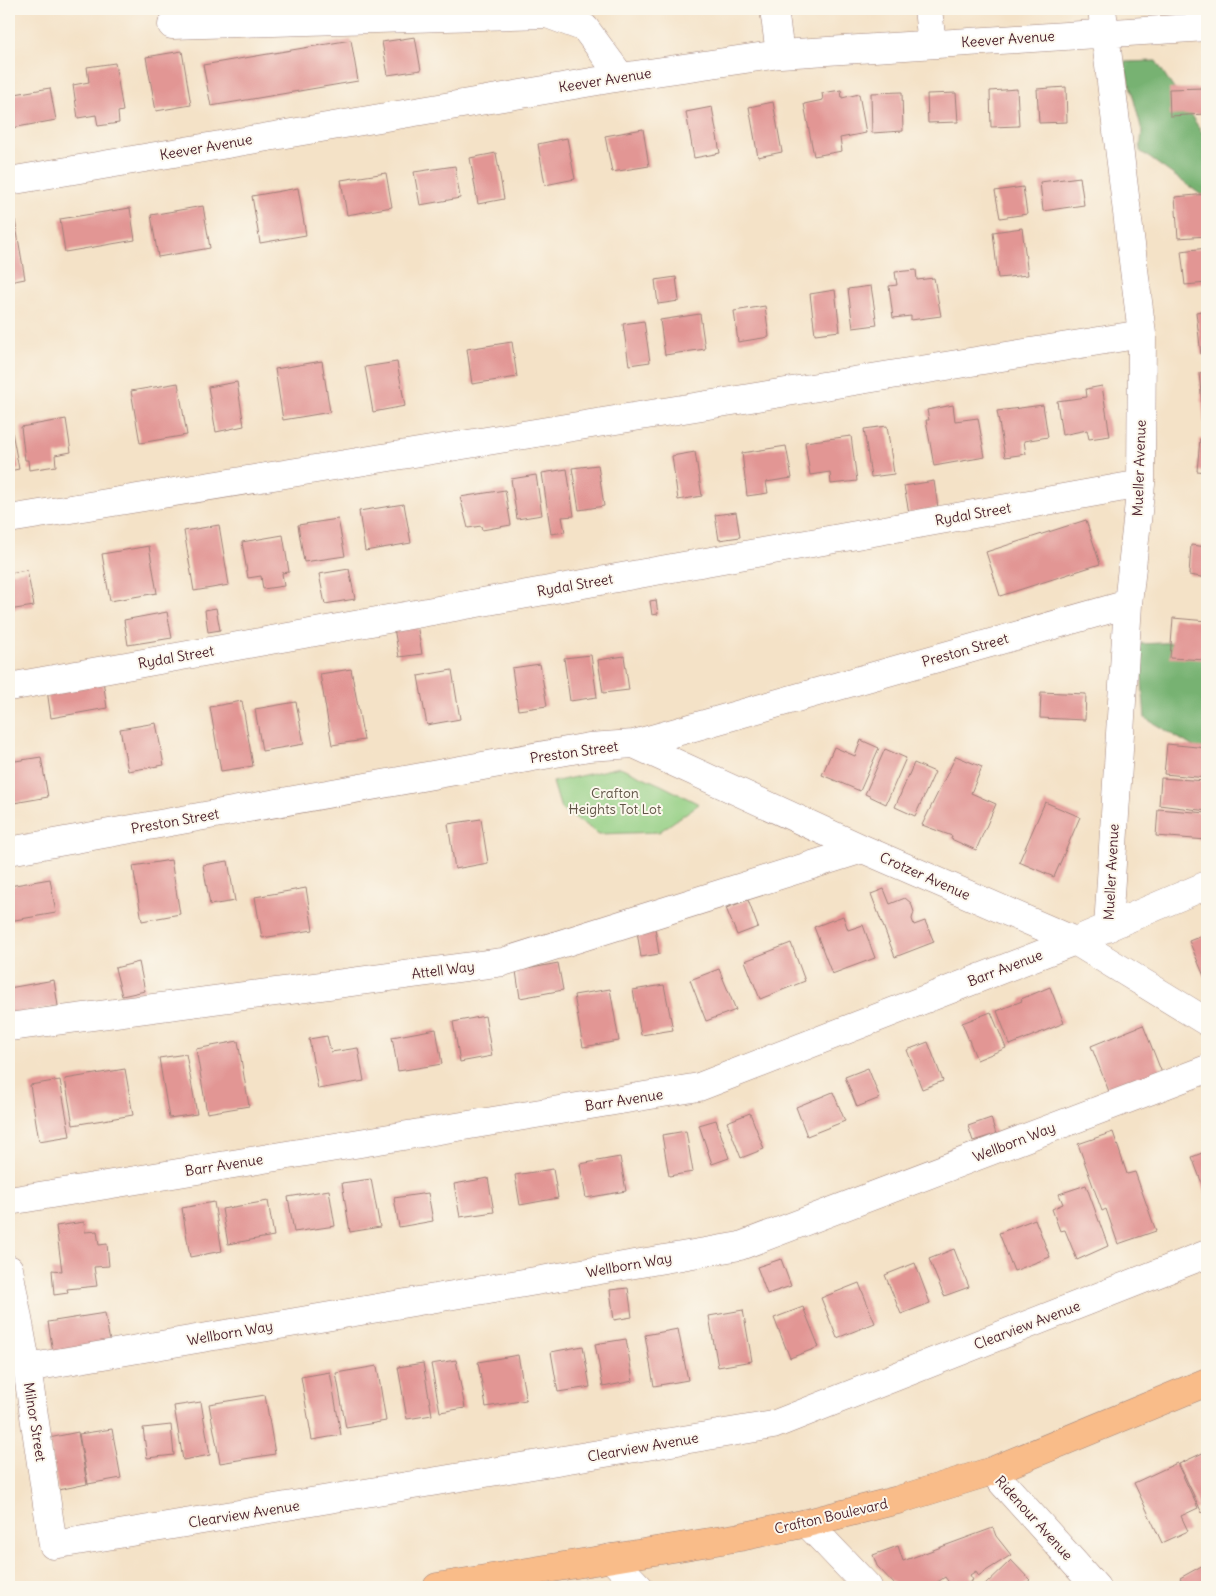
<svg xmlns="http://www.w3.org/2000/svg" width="1216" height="1596" viewBox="0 0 1216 1596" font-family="Delius,sans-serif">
	<rect width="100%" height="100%" fill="#fbf7ec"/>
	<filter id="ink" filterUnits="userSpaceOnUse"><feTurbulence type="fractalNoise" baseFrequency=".02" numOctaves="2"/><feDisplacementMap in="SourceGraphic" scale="10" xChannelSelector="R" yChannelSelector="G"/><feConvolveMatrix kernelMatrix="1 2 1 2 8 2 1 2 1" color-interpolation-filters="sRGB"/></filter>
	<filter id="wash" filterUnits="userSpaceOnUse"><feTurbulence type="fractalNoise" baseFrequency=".0096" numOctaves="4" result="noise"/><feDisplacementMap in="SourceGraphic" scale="20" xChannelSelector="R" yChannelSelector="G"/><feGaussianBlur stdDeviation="1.12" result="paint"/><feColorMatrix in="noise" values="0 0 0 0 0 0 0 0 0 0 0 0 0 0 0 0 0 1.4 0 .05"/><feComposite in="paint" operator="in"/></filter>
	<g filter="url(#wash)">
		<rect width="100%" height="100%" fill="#f4e2c7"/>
		<!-- green -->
		<path fill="#94cf84" stroke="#6f7758" d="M 620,767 L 661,785 L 699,804 L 659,832 L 599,834 L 561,809 L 553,782 Z"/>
		<!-- forest -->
		<path fill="#77b272" stroke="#60684e" d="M 1156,61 L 1203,134 L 1207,133 L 1207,199 L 1140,151 L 1142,131 L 1124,62 Z
			M 1207,641 L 1207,755 L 1145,718 L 1139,644 Z"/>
		<g id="blocks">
			<!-- building -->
			<path fill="#e29694" d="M 415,37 L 421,70 L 388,75 L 382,42 Z
				M 351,40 L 358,81 L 211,106 L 203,65 Z
				M 182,51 L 191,105 L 156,111 L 146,57 Z
				M 115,63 L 123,111 L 118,112 L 119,123 L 98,126 L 96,115 L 78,118 L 73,85 L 89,82 L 87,67 Z
				M 1066,87 L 1067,122 L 1039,123 L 1037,89 Z
				M 50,88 L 56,120 L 12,128 L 9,108 L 9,95 Z
				M 1204,88 L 1205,114 L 1170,116 L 1169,89 Z
				M 1017,89 L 1019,126 L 991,127 L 990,91 Z
				M 841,90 L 842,98 L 859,94 L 866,133 L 840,138 L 842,151 L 814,156 L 804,104 L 823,100 L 822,93 Z
				M 902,92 L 903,131 L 872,133 L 871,93 Z
				M 956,93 L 958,122 L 928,123 L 927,94 Z
				M 773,102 L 782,152 L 758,157 L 749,107 Z
				M 712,107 L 720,153 L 694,158 L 686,112 Z
				M 643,129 L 649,166 L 612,172 L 605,136 Z
				M 567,138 L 575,179 L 545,185 L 538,144 Z
				M 496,153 L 504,199 L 478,204 L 470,158 Z
				M 455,166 L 460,198 L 420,205 L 414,172 Z
				M 386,173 L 392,207 L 347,215 L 341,180 Z
				M 1080,177 L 1084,205 L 1043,211 L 1040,182 Z
				M 1023,187 L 1027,214 L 1000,218 L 995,191 Z
				M 298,188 L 306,235 L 260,243 L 252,196 Z
				M 1207,194 L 1207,236 L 1178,238 L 1175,197 Z
				M 203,206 L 210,248 L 158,257 L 151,215 Z
				M 130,208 L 135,240 L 65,252 L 60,219 Z
				M 15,220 L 25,279 L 9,282 L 9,221 Z
				M 1022,228 L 1028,275 L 998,278 L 993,232 Z
				M 1207,248 L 1207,283 L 1185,285 L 1181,251 Z
				M 916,270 L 917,280 L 934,278 L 941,316 L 911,320 L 911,316 L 893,318 L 889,286 L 897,285 L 895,272 Z
				M 676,277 L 679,301 L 658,304 L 655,280 Z
				M 871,286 L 877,325 L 853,328 L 848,289 Z
				M 835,290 L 840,331 L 815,334 L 810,294 Z
				M 765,306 L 769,337 L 738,342 L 734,311 Z
				M 1207,310 L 1207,354 L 1201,355 L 1196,312 Z
				M 700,314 L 705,349 L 665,355 L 660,320 Z
				M 644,321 L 650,362 L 629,365 L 623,324 Z
				M 512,342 L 517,377 L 472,384 L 467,349 Z
				M 322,361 L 330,412 L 283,420 L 275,369 Z
				M 397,362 L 405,406 L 373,412 L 365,367 Z
				M 1207,372 L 1207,423 L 1204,423 L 1199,373 Z
				M 237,382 L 244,426 L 216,432 L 208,387 Z
				M 178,383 L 187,435 L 140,443 L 131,391 Z
				M 1102,386 L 1110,436 L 1089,439 L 1087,430 L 1062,435 L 1057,401 L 1087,397 L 1086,389 Z
				M 953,405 L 955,421 L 978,418 L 985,457 L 934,466 L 926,420 L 929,420 L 927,410 Z
				M 1043,405 L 1048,437 L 1024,441 L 1026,454 L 1005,457 L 997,411 Z
				M 9,416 L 19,469 L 9,471 Z
				M 66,419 L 71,452 L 55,455 L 56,466 L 29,470 L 28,460 L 25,460 L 21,427 Z
				M 887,426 L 894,474 L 871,477 L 864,429 Z
				M 851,436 L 857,481 L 831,484 L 830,472 L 810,475 L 805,442 Z
				M 1200,439 L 1207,440 L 1207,472 L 1197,471 Z
				M 786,446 L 792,478 L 766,482 L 768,493 L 747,496 L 742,453 Z
				M 695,452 L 702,496 L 678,500 L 672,456 Z
				M 598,465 L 604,506 L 579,510 L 572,468 Z
				M 567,469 L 574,516 L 562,517 L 565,532 L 551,534 L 542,473 Z
				M 536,475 L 542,515 L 517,519 L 511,479 Z
				M 934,481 L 938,508 L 909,513 L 904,486 Z
				M 505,490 L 511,525 L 482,530 L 481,526 L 468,528 L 460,497 Z
				M 404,504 L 411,543 L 365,551 L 359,511 Z
				M 736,512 L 740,537 L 719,540 L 715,515 Z
				M 338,519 L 345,556 L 304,562 L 298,525 Z
				M 1086,520 L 1100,564 L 1000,596 L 986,552 Z
				M 219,525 L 229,585 L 194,591 L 184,531 Z
				M 283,535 L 289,572 L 282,573 L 284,586 L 263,589 L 261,576 L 248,578 L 242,542 Z
				M 1191,545 L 1207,547 L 1207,578 L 1189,575 Z
				M 149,546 L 157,593 L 110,601 L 102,554 Z
				M 349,569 L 355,599 L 325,604 L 319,574 Z
				M 27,570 L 34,606 L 9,610 L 9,573 Z
				M 656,600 L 658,614 L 652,615 L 650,601 Z
				M 216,608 L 220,630 L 208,632 L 205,610 Z
				M 167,612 L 172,638 L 128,645 L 124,620 Z
				M 1173,618 L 1207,621 L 1207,660 L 1170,658 Z
				M 417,624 L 422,654 L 399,657 L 394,628 Z
				M 591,655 L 597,697 L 570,701 L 564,658 Z
				M 624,656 L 629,690 L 603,693 L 598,660 Z
				M 540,664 L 547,706 L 518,710 L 512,668 Z
				M 351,669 L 364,740 L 332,745 L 320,674 Z
				M 452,670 L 460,719 L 427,725 L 418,676 Z
				M 103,680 L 107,708 L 51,718 L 47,690 Z
				M 1041,692 L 1086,694 L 1085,720 L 1040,718 Z
				M 242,701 L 253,766 L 221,771 L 210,707 Z
				M 296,702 L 304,744 L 262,751 L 255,709 Z
				M 156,723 L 164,765 L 128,771 L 120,729 Z
				M 861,740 L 879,748 L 860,791 L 822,775 L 834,747 L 855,756 Z
				M 1167,744 L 1207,748 L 1207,778 L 1164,774 Z
				M 885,749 L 906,758 L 886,804 L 865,794 Z
				M 956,756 L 982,767 L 971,793 L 996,804 L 976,850 L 951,839 L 952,836 L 922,825 Z
				M 41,757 L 48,797 L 14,803 L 9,762 Z
				M 914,763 L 935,772 L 915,816 L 895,807 Z
				M 1161,778 L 1207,781 L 1207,811 L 1159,805 Z
				M 1045,802 L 1080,817 L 1054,877 L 1019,862 Z
				M 1158,809 L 1207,813 L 1207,840 L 1156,836 Z
				M 481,819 L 488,863 L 455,869 L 448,824 Z
				M 171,860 L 180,914 L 142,921 L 133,866 Z
				M 228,861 L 235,901 L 210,905 L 203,865 Z
				M 50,879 L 56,913 L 9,921 L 9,886 Z
				M 306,888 L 313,930 L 262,938 L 255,897 Z
				M 884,889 L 890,904 L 905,898 L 911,903 L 914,912 L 912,919 L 914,925 L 925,921 L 934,942 L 895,957 L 871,894 Z
				M 748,900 L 758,927 L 737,935 L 726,908 Z
				M 843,916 L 848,930 L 863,925 L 875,958 L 832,974 L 814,927 Z
				M 655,928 L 659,954 L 641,957 L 637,931 Z
				M 1207,934 L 1207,983 L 1189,941 Z
				M 791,943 L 805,981 L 760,999 L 745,961 Z
				M 139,962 L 145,991 L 122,996 L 115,968 Z
				M 558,963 L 563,990 L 520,998 L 516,971 Z
				M 719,969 L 736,1010 L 706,1021 L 690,980 Z
				M 54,980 L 58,1006 L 9,1015 L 9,988 Z
				M 664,985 L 673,1030 L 641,1035 L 633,990 Z
				M 1050,987 L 1064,1023 L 1010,1045 L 997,1011 L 1022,1001 L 1021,999 Z
				M 610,989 L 619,1041 L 583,1047 L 574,995 Z
				M 991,1012 L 1006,1048 L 977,1060 L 962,1023 Z
				M 485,1016 L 492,1056 L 460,1062 L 453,1022 Z
				M 1143,1025 L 1162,1073 L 1110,1094 L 1091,1046 Z
				M 436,1029 L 442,1064 L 398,1071 L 392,1037 Z
				M 327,1036 L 331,1052 L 358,1048 L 364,1081 L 318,1089 L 309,1039 Z
				M 238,1041 L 249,1106 L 207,1113 L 196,1049 Z
				M 928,1042 L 943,1081 L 922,1089 L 907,1050 Z
				M 186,1054 L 197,1114 L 169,1118 L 159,1058 Z
				M 868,1068 L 880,1098 L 857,1107 L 845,1077 Z
				M 125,1069 L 133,1115 L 73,1125 L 65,1079 Z
				M 60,1080 L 70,1136 L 39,1141 L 30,1085 Z
				M 833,1092 L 845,1121 L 807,1136 L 796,1107 Z
				M 750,1113 L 764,1149 L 741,1158 L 727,1122 Z
				M 991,1118 L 996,1134 L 973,1141 L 968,1126 Z
				M 716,1120 L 729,1158 L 712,1164 L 699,1125 Z
				M 686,1131 L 693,1172 L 669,1176 L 662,1135 Z
				M 1113,1132 L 1127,1174 L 1135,1172 L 1156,1231 L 1118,1244 L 1106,1209 L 1102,1211 L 1078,1144 Z
				M 1207,1151 L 1207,1197 L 1192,1157 Z
				M 620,1157 L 626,1191 L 586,1198 L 580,1164 Z
				M 553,1169 L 558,1198 L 520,1205 L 515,1175 Z
				M 488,1178 L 494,1212 L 460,1217 L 454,1184 Z
				M 371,1179 L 380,1227 L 350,1232 L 342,1183 Z
				M 1086,1185 L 1108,1246 L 1077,1260 L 1065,1230 L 1060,1231 L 1052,1209 L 1063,1204 L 1059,1194 Z
				M 329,1190 L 335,1226 L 294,1232 L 288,1197 Z
				M 428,1193 L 433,1221 L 399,1227 L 394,1198 Z
				M 268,1201 L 274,1236 L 228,1244 L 222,1209 Z
				M 214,1202 L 222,1251 L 190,1257 L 182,1208 Z
				M 1035,1219 L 1050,1257 L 1014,1271 L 999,1233 Z
				M 84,1222 L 85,1232 L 97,1231 L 99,1245 L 107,1244 L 109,1266 L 94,1267 L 97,1286 L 67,1289 L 68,1293 L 54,1295 L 52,1270 L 62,1271 L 56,1226 Z
				M 954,1249 L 969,1287 L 944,1296 L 929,1259 Z
				M 781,1259 L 791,1286 L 767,1294 L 757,1267 Z
				M 915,1263 L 930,1303 L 901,1314 L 885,1275 Z
				M 859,1283 L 875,1323 L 837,1338 L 821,1298 Z
				M 628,1288 L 632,1317 L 614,1320 L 610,1290 Z
				M 803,1307 L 819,1347 L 790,1358 L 774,1318 Z
				M 743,1310 L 752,1361 L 718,1367 L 709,1316 Z
				M 105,1313 L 111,1348 L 54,1358 L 48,1322 Z
				M 678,1329 L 688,1380 L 654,1386 L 645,1335 Z
				M 626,1339 L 633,1381 L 603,1387 L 595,1344 Z
				M 583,1346 L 590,1387 L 558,1392 L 551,1352 Z
				M 518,1355 L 526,1400 L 486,1407 L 478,1362 Z
				M 456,1360 L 465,1408 L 440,1412 L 431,1364 Z
				M 423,1363 L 432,1415 L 407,1419 L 398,1367 Z
				M 377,1366 L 386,1421 L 346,1428 L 336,1373 Z
				M 330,1372 L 341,1435 L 312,1440 L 301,1377 Z
				M 265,1395 L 275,1454 L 220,1463 L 209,1404 Z
				M 201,1402 L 210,1455 L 183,1460 L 174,1406 Z
				M 171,1425 L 174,1455 L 147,1458 L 143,1428 Z
				M 112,1429 L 121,1478 L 88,1484 L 79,1434 Z
				M 78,1432 L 87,1484 L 58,1490 L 49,1438 Z
				M 1207,1451 L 1207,1510 L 1202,1513 L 1179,1464 Z
				M 1177,1463 L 1198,1508 L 1181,1516 L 1188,1531 L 1162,1543 L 1134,1483 Z
				M 993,1528 L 996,1536 L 1011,1555 L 978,1576 L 976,1571 L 970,1575 L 973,1580 L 962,1587 L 952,1587 L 945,1577 L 930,1587 L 897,1587 L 877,1566 L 873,1555 L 898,1546 L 903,1561 Z
				M 1011,1560 L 1030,1580 L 1022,1587 L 983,1587 Z
				M 1207,1563 L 1207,1587 L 1185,1587 L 1180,1578 Z"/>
		</g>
	</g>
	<g filter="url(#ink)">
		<use href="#blocks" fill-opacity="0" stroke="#9f8079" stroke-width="1"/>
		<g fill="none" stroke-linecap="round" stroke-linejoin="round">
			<!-- minor casing -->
			<g stroke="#9f8079" stroke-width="29">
				<path id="minor" d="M 774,9 L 780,54
					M 928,9 L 932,44
					M 1102,9 L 1142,334 L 1141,484 L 1128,604 L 1108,928
					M 172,25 L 547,14 L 585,28 L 621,77
					M 9,181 L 621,77 L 780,54 L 1207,27
					M 9,519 L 1142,334
					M 9,687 L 1141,484
					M 634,744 L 863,849 L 1075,941 L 1207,1022
					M 9,851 L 589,747 L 634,744 L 1128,604
					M 9,1027 L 503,962 L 863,849
					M 9,1201 L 699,1087 L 1075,941 L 1207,885
					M 9,1269 L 27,1368 L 53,1545 L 773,1425 L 1207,1254
					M 27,1368 L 740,1246 L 1207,1069
					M 992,1471 L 1096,1587
					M 807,1523 L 868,1587
					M 611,1558 L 639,1587"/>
			</g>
			<!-- major casing -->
			<g stroke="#9f8079" stroke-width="29">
				<path id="major" d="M 437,1587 L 740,1537 L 807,1523 L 898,1500 L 992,1471 L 1207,1382"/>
			</g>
			<!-- minor -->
			<use href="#minor" stroke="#fff" stroke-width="28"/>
			<!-- major -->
			<use href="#major" stroke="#f9bc89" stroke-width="28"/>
		</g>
	</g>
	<g text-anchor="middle" stroke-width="4" stroke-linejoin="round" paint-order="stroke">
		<!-- street labels -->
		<g font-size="14" fill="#4a1f2b" stroke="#fbf7ec">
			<text transform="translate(1008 39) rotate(-4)" y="5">Keever Avenue</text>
			<text transform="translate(605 80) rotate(-9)" y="5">Keever Avenue</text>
			<text transform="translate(206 147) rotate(-10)" y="5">Keever Avenue</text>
			<text transform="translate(1139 468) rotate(-88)" y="5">Mueller Avenue</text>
			<text transform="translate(973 514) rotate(-10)" y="5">Rydal Street</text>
			<text transform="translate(575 585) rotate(-10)" y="5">Rydal Street</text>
			<text transform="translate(965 650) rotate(-16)" y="5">Preston Street</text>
			<text transform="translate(176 657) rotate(-10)" y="5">Rydal Street</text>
			<text transform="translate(574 752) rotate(-8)" y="5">Preston Street</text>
			<text transform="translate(175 821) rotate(-10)" y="5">Preston Street</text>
			<text transform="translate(1111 872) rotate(-87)" y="5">Mueller Avenue</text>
			<text transform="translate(925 876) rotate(24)" y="5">Crotzer Avenue</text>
			<text transform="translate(1005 968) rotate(-21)" y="5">Barr Avenue</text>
			<text transform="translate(443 970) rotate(-7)" y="5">Attell Way</text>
			<text transform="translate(624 1100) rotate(-9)" y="5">Barr Avenue</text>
			<text transform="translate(1014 1142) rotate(-21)" y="5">Wellborn Way</text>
			<text transform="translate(224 1165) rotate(-9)" y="5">Barr Avenue</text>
			<text transform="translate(629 1265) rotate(-10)" y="5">Wellborn Way</text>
			<text transform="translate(1027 1325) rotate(-21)" y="5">Clearview Avenue</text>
			<text transform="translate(230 1333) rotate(-10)" y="5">Wellborn Way</text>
			<text transform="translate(35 1422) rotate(81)" y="5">Milnor Street</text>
			<text transform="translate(643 1447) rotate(-10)" y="5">Clearview Avenue</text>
			<text transform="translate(244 1514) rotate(-9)" y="5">Clearview Avenue</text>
			<text transform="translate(831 1516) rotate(-13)" y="5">Crafton Boulevard</text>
			<text transform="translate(1034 1518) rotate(48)" y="5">Ridenour Avenue</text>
		</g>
		<!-- park labels -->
		<g font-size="14" fill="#605446" stroke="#fbf7ec">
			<text x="615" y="798">Crafton<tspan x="615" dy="16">Heights Tot Lot</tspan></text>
		</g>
	</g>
	<!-- margin -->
	<rect width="1216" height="1596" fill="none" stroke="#fbf7ec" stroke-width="30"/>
</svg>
